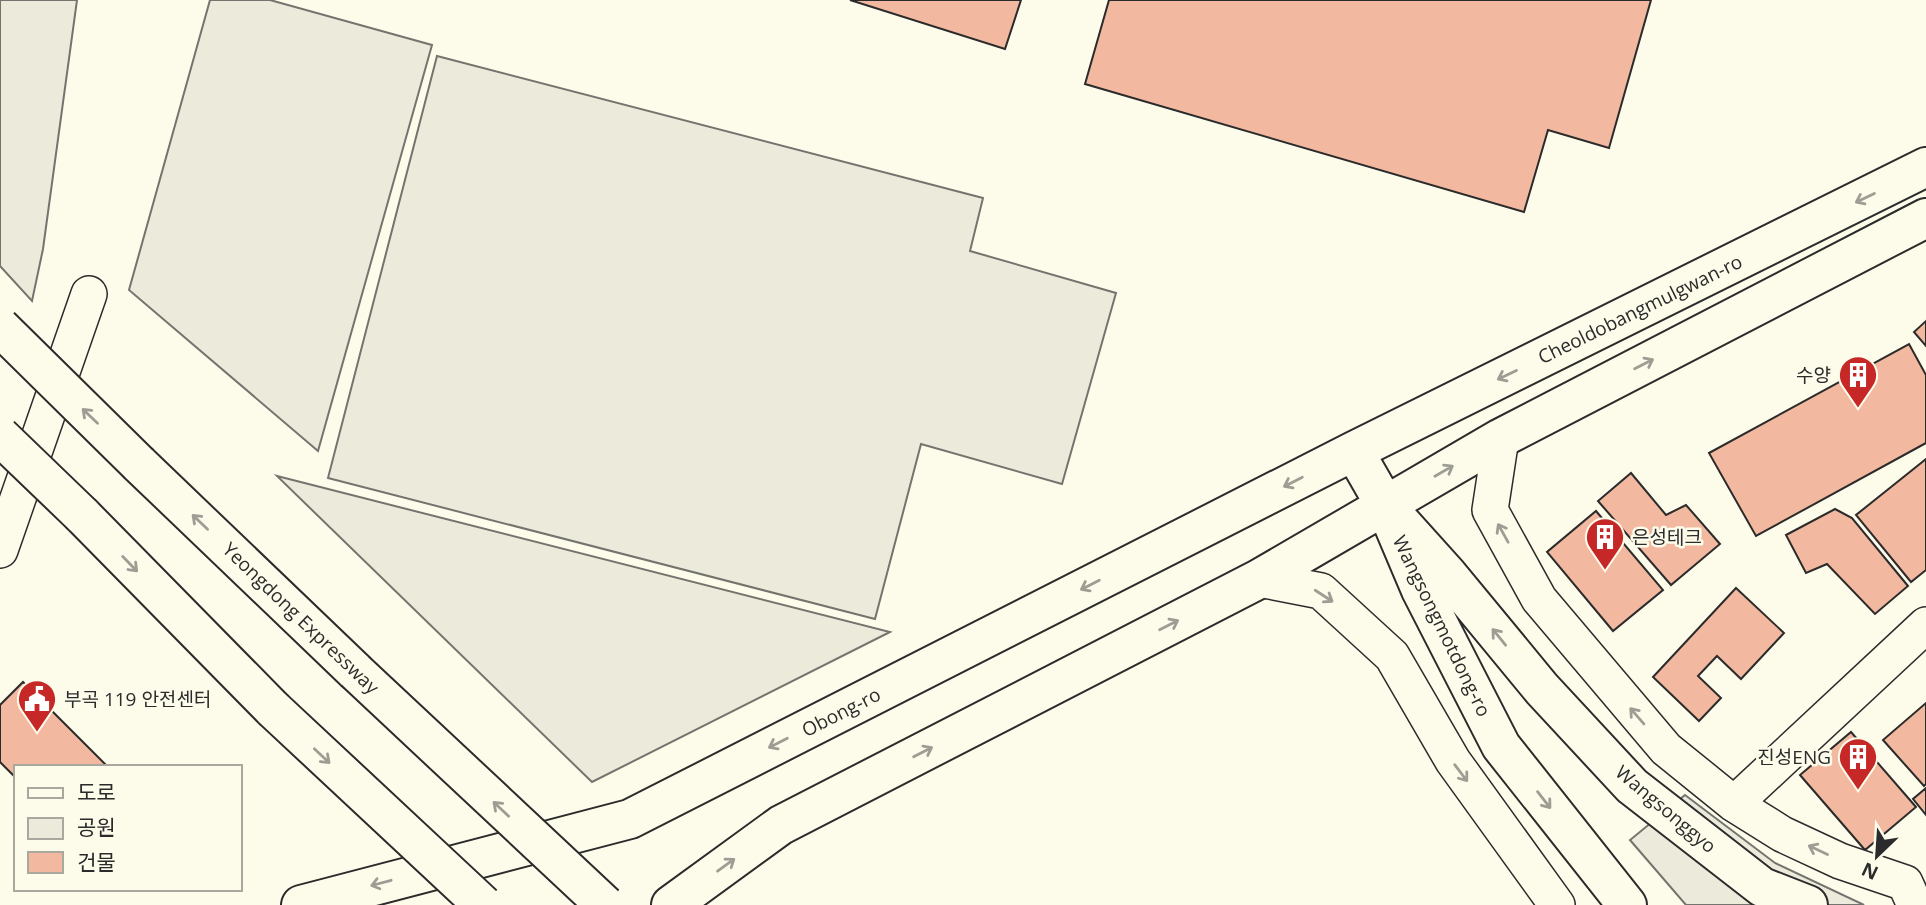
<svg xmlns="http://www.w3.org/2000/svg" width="1926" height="905" viewBox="0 0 1926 905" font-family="'Open Sans','Noto Sans KR',sans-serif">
	<rect width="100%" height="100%" fill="#fdfbea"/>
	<!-- green -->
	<path fill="#ecebdb" stroke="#74746e" stroke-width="2" d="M 0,0 L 77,0 L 43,249 L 32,301 L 0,266 Z
		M 437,56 L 983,198 L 970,251 L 1116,293 L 1062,484 L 921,444 L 875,619 L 328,478 Z
		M 277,476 L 890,632 L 592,782 Z"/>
	<!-- parking -->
	<path fill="#eceadb" stroke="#74746e" stroke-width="2" d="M 210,0 L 270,0 L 432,45 L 318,451 L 129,290 Z
		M 1685,795 L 1775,863 L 1864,905 L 1686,905 L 1630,840 Z"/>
	<!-- building -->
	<path fill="#f2b8a0" stroke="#2b2b2b" stroke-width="2" d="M 850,0 L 1021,0 L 1005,49 Z
		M 1109,0 L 1651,0 L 1609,148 L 1548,130 L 1524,212 L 1085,84 Z
		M 1926,321 L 1926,346 L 1914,332 Z
		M 1909,344 L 1926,375 L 1926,443 L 1756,536 L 1709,453 Z
		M 1926,459 L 1926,570 L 1911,582 L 1856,515 Z
		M 1631,473 L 1666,515 L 1686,505 L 1720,544 L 1671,585 L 1598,501 Z
		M 1835,509 L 1852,518 L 1908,586 L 1875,614 L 1827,564 L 1806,573 L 1786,535 Z
		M 1596,511 L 1663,590 L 1613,631 L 1547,552 Z
		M 1736,588 L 1784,633 L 1741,679 L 1717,656 L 1698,676 L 1721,698 L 1699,721 L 1653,677 Z
		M 23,682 L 108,767 L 16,767 L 16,778 L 0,762 L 0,705 Z
		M 1926,703 L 1926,784 L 1924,786 L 1883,740 Z
		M 1851,732 L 1916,807 L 1865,850 L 1800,775 Z
		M 1926,788 L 1926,815 L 1913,799 Z"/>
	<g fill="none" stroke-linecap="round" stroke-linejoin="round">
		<!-- street casing -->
		<g stroke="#2b2b2b" stroke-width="38">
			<path id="street" d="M 1501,438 L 1490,510 L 1539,599 L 1666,749 L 1734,804 L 1782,834 L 1840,861 L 1905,883 L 1915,905
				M 0,550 L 89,294
				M 1259,579 L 1321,591 L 1392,656 L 1453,761 L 1557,905
				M 1734,804 L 1926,625"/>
		</g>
		<!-- secondary casing -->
		<g stroke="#2b2b2b" stroke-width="42">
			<path id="secondary" d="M 1354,451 L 1385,505 L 1421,590 L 1501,746 L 1627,905
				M 1385,505 L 1448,575 L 1542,689 L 1632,786 L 1762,887 L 1808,905
				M 301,905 L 630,819 L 1354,451 L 1926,167
				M 671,905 L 781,825 L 1259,579 L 1501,438 L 1926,218"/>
		</g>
		<!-- highway casing -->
		<g stroke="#2b2b2b" stroke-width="42">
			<path id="highway" d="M 139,464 L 355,671
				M 82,515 L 273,709"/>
		</g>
		<!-- street -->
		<use href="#street" stroke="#fdfbea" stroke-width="35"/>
		<!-- secondary -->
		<use href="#secondary" stroke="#fdfbea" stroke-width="38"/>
		<!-- highway -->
		<use href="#highway" stroke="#fdfbea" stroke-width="38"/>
		<!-- highway-bridge casing -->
		<g stroke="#2b2b2b" stroke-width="42" stroke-linecap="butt">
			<path id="highway-bridge" d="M 0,327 L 139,464
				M 0,436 L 82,515
				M 355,671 L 605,905
				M 273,709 L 483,905"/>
		</g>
		<!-- highway-bridge -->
		<use href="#highway-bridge" stroke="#fdfbea" stroke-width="38"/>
	</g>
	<!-- one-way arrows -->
	<defs><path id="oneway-shaft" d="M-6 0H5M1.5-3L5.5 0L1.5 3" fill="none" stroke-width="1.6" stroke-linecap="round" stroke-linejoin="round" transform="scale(1.75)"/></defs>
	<g stroke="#9e9d94">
		<use href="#oneway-shaft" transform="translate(1865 198) rotate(154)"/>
		<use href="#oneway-shaft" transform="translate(1644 364) rotate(-27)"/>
		<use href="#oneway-shaft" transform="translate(1507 375) rotate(154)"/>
		<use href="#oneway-shaft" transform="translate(90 416) rotate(-136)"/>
		<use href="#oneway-shaft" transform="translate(1444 471) rotate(-30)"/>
		<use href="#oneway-shaft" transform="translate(1293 482) rotate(153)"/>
		<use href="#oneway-shaft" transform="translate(200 522) rotate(-136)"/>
		<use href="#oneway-shaft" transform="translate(1503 533) rotate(-119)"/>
		<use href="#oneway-shaft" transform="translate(130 564) rotate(46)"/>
		<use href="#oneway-shaft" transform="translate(1090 585) rotate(153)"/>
		<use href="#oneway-shaft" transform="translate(1324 596) rotate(33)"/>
		<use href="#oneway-shaft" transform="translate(1169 625) rotate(-27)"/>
		<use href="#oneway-shaft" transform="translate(1499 637) rotate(-129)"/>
		<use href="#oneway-shaft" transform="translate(1637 716) rotate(-131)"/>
		<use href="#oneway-shaft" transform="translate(778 743) rotate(153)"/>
		<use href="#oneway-shaft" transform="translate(923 752) rotate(-27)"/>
		<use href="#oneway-shaft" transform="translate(322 756) rotate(43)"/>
		<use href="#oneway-shaft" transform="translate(1461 773) rotate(53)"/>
		<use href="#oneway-shaft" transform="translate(1544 800) rotate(52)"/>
		<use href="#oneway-shaft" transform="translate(501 809) rotate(-137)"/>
		<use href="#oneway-shaft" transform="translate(1818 850) rotate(-155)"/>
		<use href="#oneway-shaft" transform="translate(726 865) rotate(-36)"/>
		<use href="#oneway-shaft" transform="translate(381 883) rotate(165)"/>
	</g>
	<!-- icons -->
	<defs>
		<g id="building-pin" transform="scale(2.0125)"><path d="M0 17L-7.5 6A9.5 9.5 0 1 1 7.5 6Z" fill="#c62828" stroke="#fdfbea"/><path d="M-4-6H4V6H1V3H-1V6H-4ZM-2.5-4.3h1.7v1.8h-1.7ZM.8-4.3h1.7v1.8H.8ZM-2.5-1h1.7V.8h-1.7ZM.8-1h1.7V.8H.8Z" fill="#fff"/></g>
		<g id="civic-pin" transform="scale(2.0125)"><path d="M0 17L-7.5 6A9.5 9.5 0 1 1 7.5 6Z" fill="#c62828" stroke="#fdfbea"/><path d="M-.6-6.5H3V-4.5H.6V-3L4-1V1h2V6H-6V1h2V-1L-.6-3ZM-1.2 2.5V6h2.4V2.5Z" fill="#fff"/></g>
	</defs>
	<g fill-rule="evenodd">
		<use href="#building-pin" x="1858" y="375"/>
		<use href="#building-pin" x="1605" y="537"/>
		<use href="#civic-pin" x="37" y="699"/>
		<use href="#building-pin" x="1858" y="757"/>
	</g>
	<g text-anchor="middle" stroke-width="5" stroke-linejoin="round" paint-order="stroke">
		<!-- street labels -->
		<g font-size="19" fill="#2b2b2b" stroke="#fdfbea">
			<text transform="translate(1640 309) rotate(-26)" y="7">Cheoldobangmulgwan-ro</text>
			<text transform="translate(301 618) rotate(44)" y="7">Yeongdong Expressway</text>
			<text transform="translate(1442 626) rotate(64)" y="7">Wangsongmotdong-ro</text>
			<text transform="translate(841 712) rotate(-27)" y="7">Obong-ro</text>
			<text transform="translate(1666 809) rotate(40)" y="7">Wangsonggyo</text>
		</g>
		<!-- poi labels -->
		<g font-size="19" fill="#2b2b2b" stroke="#fdfbea" text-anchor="end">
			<text x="1831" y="382">수양</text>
			<text x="1632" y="544" text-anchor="start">은성테크</text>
			<text x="64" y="706" text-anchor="start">부곡 119 안전센터</text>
			<text x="1831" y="764">진성ENG</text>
		</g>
	</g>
	<!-- legend -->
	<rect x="14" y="765" width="228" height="126" fill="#fdfbea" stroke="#a9a89e" stroke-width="2"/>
	<rect x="28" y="788" width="35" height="10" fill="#fdfbea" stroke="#a9a89e" stroke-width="2"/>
	<text x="77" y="800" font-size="21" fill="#2b2b2b">도로</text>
	<rect x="28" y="818" width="35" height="21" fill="#ecebdb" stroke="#a9a89e" stroke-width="2"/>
	<text x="77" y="835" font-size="21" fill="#2b2b2b">공원</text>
	<rect x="28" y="852" width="35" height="21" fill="#f2b8a0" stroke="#a9a89e" stroke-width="2"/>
	<text x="77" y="870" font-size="21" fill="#2b2b2b">건물</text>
	<!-- north arrow -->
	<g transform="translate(1877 856) rotate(205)" stroke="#fdfbea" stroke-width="5" paint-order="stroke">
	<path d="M0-5L12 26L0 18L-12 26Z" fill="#2b2b2b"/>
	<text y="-10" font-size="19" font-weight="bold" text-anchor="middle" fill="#2b2b2b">N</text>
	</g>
</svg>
